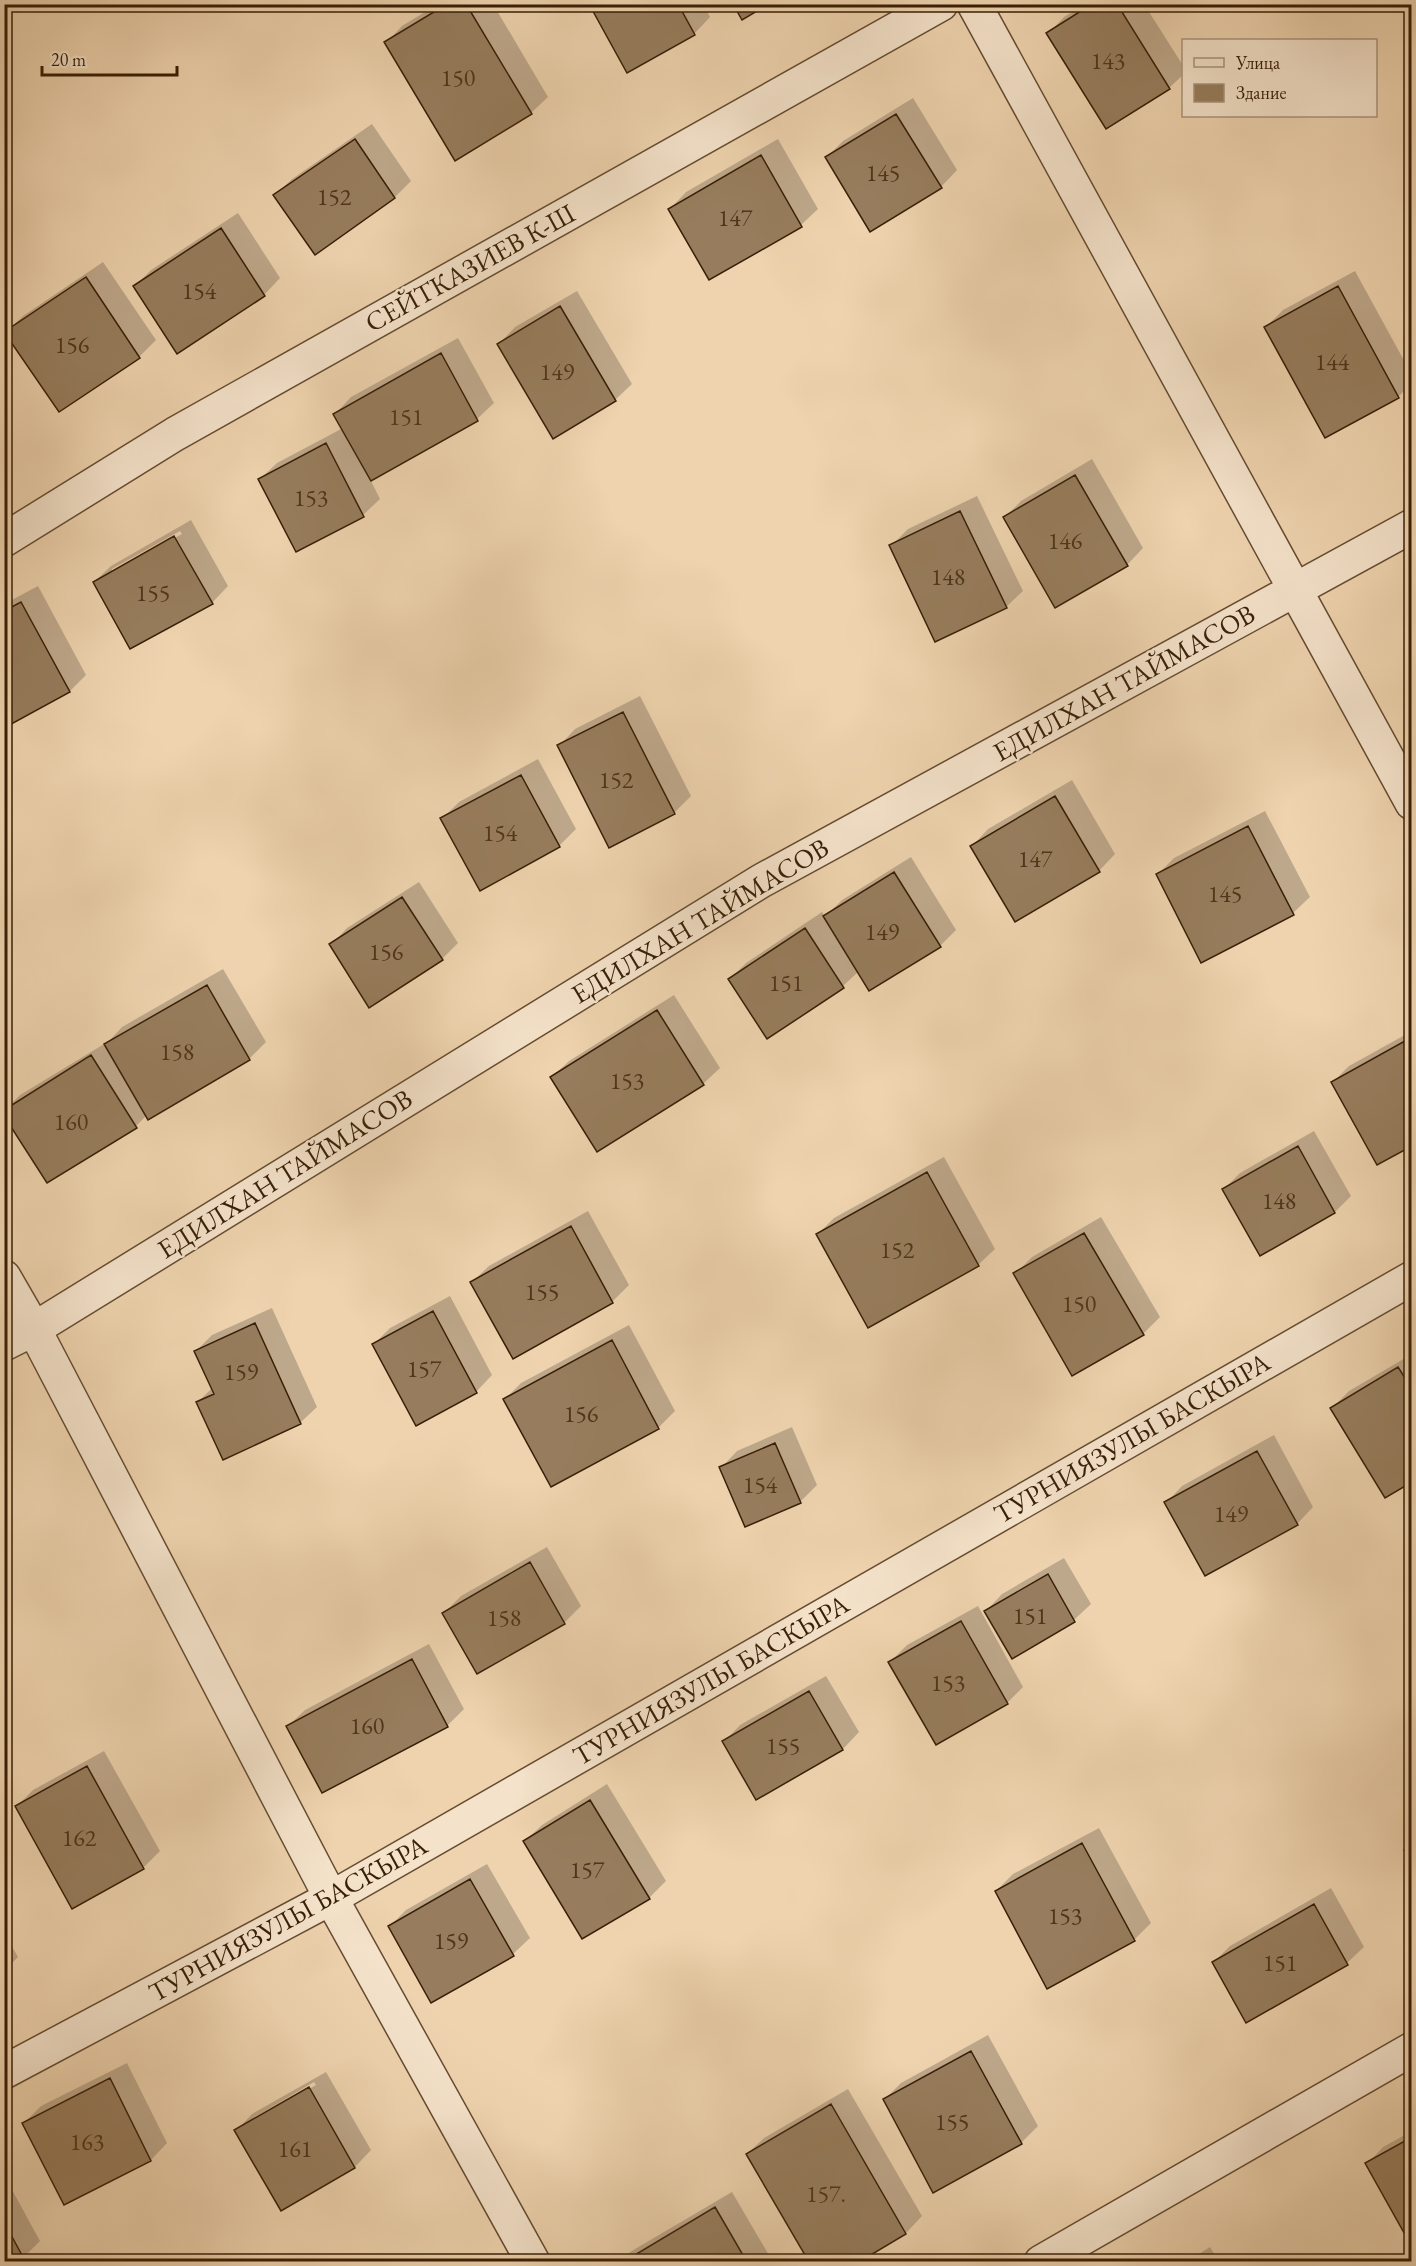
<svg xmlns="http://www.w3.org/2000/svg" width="1416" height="2266" viewBox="0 0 1416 2266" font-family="'EB Garamond',serif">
	<rect width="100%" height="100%" fill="#eed3ae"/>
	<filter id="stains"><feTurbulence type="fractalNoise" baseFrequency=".00333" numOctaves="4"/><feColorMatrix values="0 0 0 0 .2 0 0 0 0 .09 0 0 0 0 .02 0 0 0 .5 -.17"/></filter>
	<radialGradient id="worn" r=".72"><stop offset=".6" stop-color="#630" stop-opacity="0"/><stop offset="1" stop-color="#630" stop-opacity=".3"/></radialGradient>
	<!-- shadow -->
	<path fill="#0003" fill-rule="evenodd" d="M 438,4 L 493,4 L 548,97 L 531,113 L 386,43 L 402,26 Z
		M 591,4 L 703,4 L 710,17 L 694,34 Z
		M 1085,4 L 1144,4 L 1184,67 L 1184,74 L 1169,88 L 1106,127 L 1048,34 L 1064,17 Z
		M 913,98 L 957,170 L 941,187 L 827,157 L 843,141 Z
		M 372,124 L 411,181 L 395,197 L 275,195 L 292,179 Z
		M 778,139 L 818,209 L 801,225 L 710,278 L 670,209 L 686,192 Z
		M 238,213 L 280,278 L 264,295 L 135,286 L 151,270 Z
		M 103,262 L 156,340 L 139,357 L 59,410 L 6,332 L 23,316 Z
		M 1355,271 L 1412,375 L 1412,383 L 1398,397 L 1266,327 L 1283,310 Z
		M 577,291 L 632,384 L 615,400 L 499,344 L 515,327 Z
		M 458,338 L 494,403 L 477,419 L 370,479 L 380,499 L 363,515 L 297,550 L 260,479 L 277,463 L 343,428 L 335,414 L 351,397 Z
		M 1092,459 L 1143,548 L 1127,565 L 1005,517 L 1021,501 Z
		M 977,496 L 1023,591 L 1006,607 L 891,546 L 908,529 Z
		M 191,520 L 228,586 L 212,603 L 94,582 L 111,566 ZM 180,531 L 182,534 L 112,573 L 112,569 Z
		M 38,586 L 86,675 L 70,691 L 4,726 L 4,604 Z
		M 640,696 L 691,796 L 674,813 L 559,746 L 575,729 Z
		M 538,759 L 576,829 L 559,846 L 442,819 L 459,802 Z
		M 1072,780 L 1115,854 L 1099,871 L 972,846 L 988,829 Z
		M 1265,811 L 1310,897 L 1293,913 L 1202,961 L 1158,874 L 1174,858 Z
		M 911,857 L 956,930 L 940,946 L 859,971 L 843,986 L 768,1037 L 730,979 L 746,963 L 822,912 L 825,917 L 842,900 Z
		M 419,882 L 458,943 L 442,959 L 331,945 L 347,928 Z
		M 223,969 L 266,1042 L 249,1059 L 147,1115 L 136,1126 L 4,1111 L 20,1095 L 109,1041 L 122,1027 Z
		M 674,995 L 720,1068 L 703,1084 L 552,1077 L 569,1061 Z
		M 1412,1031 L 1412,1145 L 1333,1082 L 1349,1066 Z
		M 1314,1131 L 1351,1196 L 1335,1212 L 1261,1254 L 1224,1189 L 1240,1173 Z
		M 944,1157 L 995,1249 L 978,1265 L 817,1235 L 834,1218 Z
		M 588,1211 L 629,1285 L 612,1302 L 513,1357 L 472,1282 L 489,1266 Z
		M 1101,1217 L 1160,1317 L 1143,1334 L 1015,1274 L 1032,1257 Z
		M 450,1296 L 492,1375 L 476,1392 L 374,1344 L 390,1328 Z
		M 272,1308 L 317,1407 L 300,1423 L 198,1402 L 212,1388 L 196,1351 L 212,1335 Z
		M 629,1325 L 675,1411 L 658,1428 L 551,1485 L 505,1399 L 521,1383 Z
		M 1412,1354 L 1412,1480 L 1332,1408 L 1349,1391 Z
		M 792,1427 L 817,1485 L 800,1502 L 721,1468 L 737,1451 Z
		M 1274,1435 L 1313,1507 L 1297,1524 L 1166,1503 L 1182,1486 Z
		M 547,1547 L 581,1606 L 564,1623 L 478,1672 L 444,1613 L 461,1596 Z
		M 1064,1558 L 1091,1604 L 1074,1620 L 1013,1657 L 986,1611 L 1002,1594 Z
		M 978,1606 L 1023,1687 L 1007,1703 L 890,1662 L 907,1645 Z
		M 429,1644 L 464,1709 L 448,1725 L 323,1791 L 288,1726 L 305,1710 Z
		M 826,1676 L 859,1732 L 843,1749 L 757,1798 L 724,1742 L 740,1725 Z
		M 104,1751 L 160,1851 L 143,1868 L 73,1907 L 16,1807 L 33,1790 Z
		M 607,1784 L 666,1881 L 649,1898 L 525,1841 L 542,1825 Z
		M 1099,1828 L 1151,1923 L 1134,1940 L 996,1891 L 1013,1874 Z
		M 487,1864 L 530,1938 L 513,1954 L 432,2001 L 390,1926 L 406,1910 Z
		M 1331,1888 L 1364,1947 L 1347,1963 L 1247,2021 L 1214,1962 L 1230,1946 Z
		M 4,1933 L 18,1957 L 4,1971 Z
		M 988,2035 L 1038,2126 L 1021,2143 L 934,2191 L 884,2100 L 901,2083 Z
		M 127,2063 L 167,2143 L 151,2160 L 65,2203 L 24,2123 L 41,2106 Z
		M 326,2072 L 371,2150 L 355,2167 L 281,2209 L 236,2131 L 252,2114 ZM 314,2082 L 316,2085 L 253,2121 L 253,2118 Z
		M 848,2089 L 922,2216 L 906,2233 L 856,2262 L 747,2154 L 764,2138 Z
		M 1412,2131 L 1412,2244 L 1367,2164 L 1383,2147 Z
		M 4,2175 L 40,2241 L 23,2258 L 4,2262 Z
		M 732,2192 L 773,2262 L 621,2262 L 630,2252 Z
		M 1210,2247 L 1219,2262 L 1186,2262 Z"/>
	<!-- building -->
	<path fill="#977d5d" stroke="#381f06" stroke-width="1.5" d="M 447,4 L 466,4 L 532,114 L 455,161 L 384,42 Z
		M 589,4 L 678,4 L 695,35 L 627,73 Z
		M 733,4 L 769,4 L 742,20 Z
		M 1092,4 L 1117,4 L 1170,89 L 1106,129 L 1046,33 Z
		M 896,114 L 942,188 L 870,232 L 825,157 Z
		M 355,139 L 395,198 L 315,255 L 273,195 Z
		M 761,155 L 802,227 L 709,280 L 668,209 Z
		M 221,228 L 265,296 L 177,354 L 133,286 Z
		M 86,277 L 140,358 L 59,412 L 4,332 Z
		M 1338,286 L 1399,398 L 1325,438 L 1264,327 Z
		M 560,306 L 616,401 L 553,439 L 497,344 Z
		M 441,353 L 478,421 L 371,481 L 333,414 Z
		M 326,443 L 364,517 L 296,552 L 258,479 Z
		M 1075,475 L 1128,566 L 1055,608 L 1003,517 Z
		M 960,511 L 1007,608 L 935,642 L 889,545 Z
		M 174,536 L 213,604 L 130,649 L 93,582 Z
		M 21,602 L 70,692 L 4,728 L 4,611 Z
		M 623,712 L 675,814 L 609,848 L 557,745 Z
		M 521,775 L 560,847 L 480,891 L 440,818 Z
		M 1055,796 L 1100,872 L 1015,922 L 970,846 Z
		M 1248,826 L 1294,915 L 1201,963 L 1156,874 Z
		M 894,872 L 941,947 L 869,991 L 823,916 Z
		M 402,897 L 443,960 L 369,1008 L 329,944 Z
		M 805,928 L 844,988 L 767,1039 L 728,979 Z
		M 207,985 L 250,1060 L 148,1120 L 104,1044 Z
		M 657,1010 L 704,1085 L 597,1152 L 550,1077 Z
		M 1412,1037 L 1412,1146 L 1377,1165 L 1331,1082 Z
		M 91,1055 L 137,1128 L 47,1183 L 4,1116 L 4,1110 Z
		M 1298,1146 L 1335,1213 L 1260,1256 L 1222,1189 Z
		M 927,1172 L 979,1266 L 868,1328 L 816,1234 Z
		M 571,1226 L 613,1303 L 513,1359 L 470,1282 Z
		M 1084,1233 L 1144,1335 L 1072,1376 L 1013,1273 Z
		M 433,1311 L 477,1393 L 416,1426 L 372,1344 Z
		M 255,1323 L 301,1424 L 223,1460 L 196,1402 L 214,1394 L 194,1351 Z
		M 612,1340 L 659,1429 L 551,1487 L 503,1399 Z
		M 1398,1367 L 1412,1389 L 1412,1482 L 1385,1498 L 1330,1408 Z
		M 775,1443 L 801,1503 L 745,1527 L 719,1467 Z
		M 1257,1451 L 1298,1525 L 1205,1576 L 1164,1502 Z
		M 530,1562 L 565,1624 L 477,1674 L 442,1613 Z
		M 1048,1574 L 1075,1622 L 1012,1659 L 984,1611 Z
		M 961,1621 L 1008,1704 L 936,1745 L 888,1662 Z
		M 412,1659 L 448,1727 L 322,1793 L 286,1726 Z
		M 809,1691 L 843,1750 L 756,1800 L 722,1741 Z
		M 87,1766 L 144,1869 L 72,1909 L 15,1806 Z
		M 590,1800 L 650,1899 L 582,1939 L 523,1841 Z
		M 1082,1843 L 1135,1941 L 1047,1989 L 995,1891 Z
		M 1412,1846 L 1412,1863 L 1404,1850 Z
		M 470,1879 L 514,1956 L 431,2003 L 388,1926 Z
		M 1314,1904 L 1348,1965 L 1246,2023 L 1212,1962 Z
		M 971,2051 L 1022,2144 L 933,2193 L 883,2099 Z
		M 110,2078 L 151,2161 L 64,2205 L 22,2123 Z
		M 309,2087 L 355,2168 L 281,2211 L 234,2130 Z
		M 831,2104 L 906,2234 L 859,2262 L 809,2262 L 746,2154 Z
		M 1412,2137 L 1412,2247 L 1365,2163 Z
		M 715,2207 L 747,2262 L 623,2262 Z
		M 4,2222 L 24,2259 L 19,2262 L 4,2262 Z"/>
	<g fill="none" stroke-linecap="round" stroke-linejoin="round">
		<!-- minor casing -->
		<g stroke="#664c30" stroke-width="36">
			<path id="minor" d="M 974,4 L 1412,803
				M 4,540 L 175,434 L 941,4
				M 4,1277 L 34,1329 L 331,1898 L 533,2262
				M 4,1344 L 34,1329 L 761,881 L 1412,526
				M 4,2072 L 331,1898 L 1412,1278
				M 1041,2262 L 1412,2049"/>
		</g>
		<!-- minor -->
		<use href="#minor" stroke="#f4e2ca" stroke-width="33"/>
	</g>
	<g text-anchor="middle" stroke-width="5" stroke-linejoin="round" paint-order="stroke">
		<!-- number labels -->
		<g font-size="24" fill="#50361c">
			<text x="1108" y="69">143</text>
			<text x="458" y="86">150</text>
			<text x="883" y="181">145</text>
			<text x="334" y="205">152</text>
			<text x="735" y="226">147</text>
			<text x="199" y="299">154</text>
			<text x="72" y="353">156</text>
			<text x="1332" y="370">144</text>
			<text x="557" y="380">149</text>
			<text x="406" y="425">151</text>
			<text x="311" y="506">153</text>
			<text x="1065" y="549">146</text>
			<text x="948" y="585">148</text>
			<text x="153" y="601">155</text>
			<text x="616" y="788">152</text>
			<text x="500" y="841">154</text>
			<text x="1035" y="867">147</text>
			<text x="1225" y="902">145</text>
			<text x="882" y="940">149</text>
			<text x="386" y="960">156</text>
			<text x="786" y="991">151</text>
			<text x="177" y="1060">158</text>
			<text x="627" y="1089">153</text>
			<text x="71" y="1130">160</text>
			<text x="1279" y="1209">148</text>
			<text x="897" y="1258">152</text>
			<text x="542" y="1300">155</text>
			<text x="1079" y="1312">150</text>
			<text x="424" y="1377">157</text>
			<text x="241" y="1380">159</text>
			<text x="581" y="1422">156</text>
			<text x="760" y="1493">154</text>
			<text x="1231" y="1522">149</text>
			<text x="1030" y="1624">151</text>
			<text x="504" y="1626">158</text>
			<text x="948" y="1691">153</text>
			<text x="367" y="1734">160</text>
			<text x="783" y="1754">155</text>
			<text x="79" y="1846">162</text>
			<text x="587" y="1878">157</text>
			<text x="1065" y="1924">153</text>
			<text x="451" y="1949">159</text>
			<text x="1280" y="1971">151</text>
			<text x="952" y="2130">155</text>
			<text x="87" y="2150">163</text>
			<text x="295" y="2157">161</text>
			<text x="826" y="2202">157.</text>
		</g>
		<!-- street labels -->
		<g font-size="27" fill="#381f06" stroke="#f4e2ca">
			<text transform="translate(470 268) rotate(-29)" y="9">СЕЙТКАЗИЕВ К-Ш</text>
			<text transform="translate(1124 683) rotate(-29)" y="9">ЕДИЛХАН ТАЙМАСОВ</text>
			<text transform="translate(700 921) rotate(-31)" y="9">ЕДИЛХАН ТАЙМАСОВ</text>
			<text transform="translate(285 1174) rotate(-32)" y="9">ЕДИЛХАН ТАЙМАСОВ</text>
			<text transform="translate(1132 1438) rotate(-30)" y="9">ТУРНИЯЗУЛЫ БАСКЫРА</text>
			<text transform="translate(711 1680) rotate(-30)" y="9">ТУРНИЯЗУЛЫ БАСКЫРА</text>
			<text transform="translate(288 1919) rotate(-29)" y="9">ТУРНИЯЗУЛЫ БАСКЫРА</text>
		</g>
	</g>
	<!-- margin -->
	<rect width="1416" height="2266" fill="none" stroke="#eed3ae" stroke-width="24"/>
	<rect x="6" y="6" width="1404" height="2254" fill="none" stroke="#381f06" stroke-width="3"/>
	<rect x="12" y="12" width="1392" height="2242" fill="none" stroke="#381f06" stroke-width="1.5"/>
	<!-- legend -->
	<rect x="1182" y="39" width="195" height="78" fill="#f4e2ca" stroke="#a9947c" stroke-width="1.5"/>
	<rect x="1194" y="58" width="30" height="9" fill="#f4e2ca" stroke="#a9947c" stroke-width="1.5"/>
	<text x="1236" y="69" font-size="18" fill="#381f06">Улица</text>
	<rect x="1194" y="84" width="30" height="18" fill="#977d5d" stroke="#a9947c" stroke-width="1.5"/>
	<text x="1236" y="99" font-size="18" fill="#381f06">Здание</text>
	<!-- scale -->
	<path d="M42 66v9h135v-9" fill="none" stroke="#381f06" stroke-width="3"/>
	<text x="51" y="66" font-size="18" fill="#381f06" stroke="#f4e2ca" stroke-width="4.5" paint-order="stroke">20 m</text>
	<rect width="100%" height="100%" filter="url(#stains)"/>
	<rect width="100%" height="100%" fill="url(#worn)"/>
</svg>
